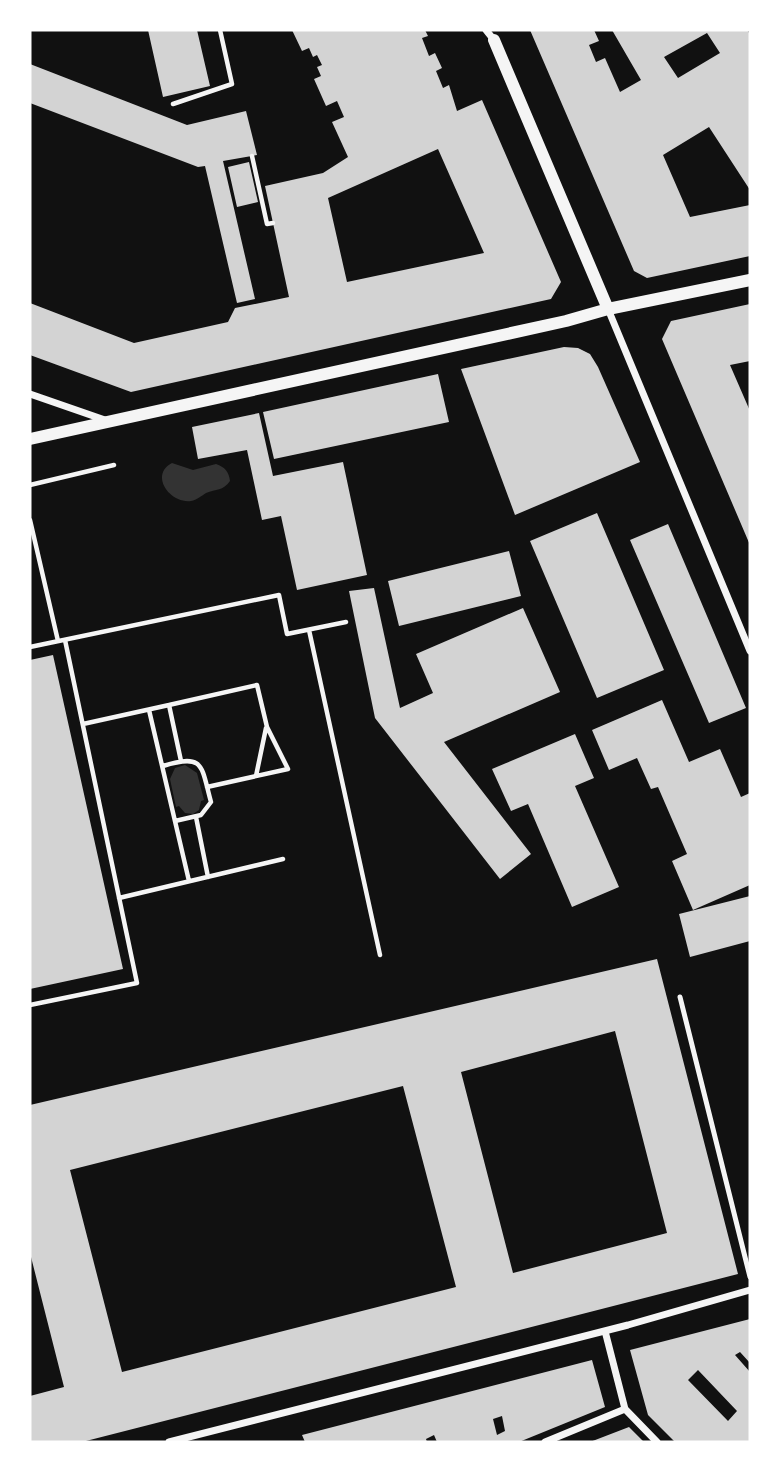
<svg xmlns="http://www.w3.org/2000/svg" width="780" height="1472" viewBox="0 0 780 1472" font-family="'Open Sans',sans-serif">
	<rect width="100%" height="100%" fill="#111"/>
	<!-- water -->
	<path fill="#333" d="M 172,463 L 193,470 L 216,464 C 225,467 229,472 230,481 C 223,491 216,489 206,493 C 201,496 197,500 191,501 C 170,504 149,475 172,463 Z
		M 185,765 L 197,773 L 204,800 L 201,801 L 199,810 L 193,814 L 185,813 L 179,806 L 176,807 L 170,779 L 175,768 Z"/>
	<!-- building -->
	<path fill="#d3d3d3" fill-rule="evenodd" d="M 148,30 L 197,30 L 210,86 L 163,97 Z
		M 292,30 L 425,30 L 428,36 L 422,38 L 429,56 L 435,53 L 442,68 L 436,71 L 443,88 L 449,85 L 457,111 L 482,100 L 561,282 L 551,299 L 131,392 L 30,355 L 30,303 L 134,343 L 228,322 L 235,308 L 289,297 L 265,186 L 323,173 L 348,157 L 332,122 L 344,117 L 337,101 L 326,106 L 314,79 L 321,76 L 317,67 L 322,65 L 317,55 L 313,57 L 309,48 L 302,51 ZM 438,149 L 484,253 L 347,282 L 328,198 Z
		M 530,30 L 594,30 L 599,41 L 589,45 L 596,62 L 605,58 L 620,92 L 641,80 L 612,30 L 747,30 L 750,34 L 750,190 L 709,127 L 663,155 L 690,217 L 750,205 L 750,256 L 647,278 L 634,271 ZM 707,33 L 720,53 L 678,78 L 664,57 Z
		M 30,64 L 187,125 L 246,111 L 257,155 L 223,161 L 255,299 L 237,303 L 205,166 L 198,167 L 30,103 Z
		M 249,162 L 258,202 L 237,207 L 228,167 Z
		M 750,304 L 750,361 L 730,365 L 750,411 L 750,545 L 662,339 L 671,321 Z
		M 564,347 L 578,348 L 590,354 L 598,367 L 640,462 L 515,515 L 461,369 Z
		M 438,374 L 449,422 L 274,459 L 263,412 Z
		M 259,413 L 273,476 L 343,462 L 367,575 L 297,590 L 281,516 L 262,520 L 247,450 L 198,459 L 192,427 Z
		M 597,513 L 664,670 L 597,698 L 530,541 Z
		M 668,524 L 746,708 L 709,723 L 630,540 Z
		M 509,551 L 521,596 L 399,626 L 388,581 Z
		M 374,588 L 400,708 L 433,693 L 416,654 L 523,608 L 560,692 L 444,742 L 531,854 L 500,879 L 375,718 L 349,591 Z
		M 53,655 L 123,969 L 30,989 L 30,660 Z
		M 662,700 L 689,762 L 720,749 L 741,797 L 750,793 L 750,885 L 693,910 L 672,861 L 687,854 L 658,787 L 651,789 L 637,758 L 609,770 L 592,730 Z
		M 575,734 L 594,778 L 575,786 L 619,887 L 572,907 L 528,804 L 511,811 L 492,769 Z
		M 750,896 L 750,941 L 690,957 L 679,914 Z
		M 657,959 L 738,1274 L 82,1442 L 30,1442 L 30,1396 L 64,1387 L 30,1253 L 30,1105 ZM 615,1031 L 667,1233 L 513,1273 L 461,1072 ZM 403,1086 L 456,1287 L 122,1372 L 70,1170 Z
		M 750,1319 L 750,1363 L 740,1352 L 735,1355 L 750,1372 L 750,1442 L 675,1442 L 648,1415 L 630,1350 ZM 698,1370 L 737,1411 L 728,1421 L 688,1380 Z
		M 592,1360 L 605,1407 L 519,1442 L 437,1442 L 434,1435 L 426,1439 L 427,1442 L 305,1442 L 302,1435 ZM 502,1416 L 505,1431 L 497,1435 L 493,1419 Z
		M 629,1427 L 644,1442 L 590,1442 Z"/>
	<g fill="none" stroke-linecap="round" stroke-linejoin="round">
		<!-- path -->
		<path stroke="#f5f5f5" stroke-width="4.5" d="M 173,104 L 232,84 L 220,30
			M 252,156 L 267,224 L 273,223
			M 30,485 L 114,465
			M 30,520 L 58,641
			M 309,630 L 380,955
			M 30,647 L 279,595 L 287,634 L 346,622
			M 169,705 L 257,685 L 267,727 L 288,769 L 207,787
			M 149,710 L 189,881
			M 83,724 L 169,705 L 181,761
			M 163,766 C 205,753 201,766 211,802 L 201,815 L 175,821
			M 256,776 L 266,728
			M 196,817 L 208,877
			M 119,898 L 283,859
			M 30,1005 L 137,983 L 65,640"/>
		<!-- service -->
		<path stroke="#f5f5f5" stroke-width="5" d="M 680,997 L 750,1277"/>
		<!-- minor -->
		<path stroke="#f5f5f5" stroke-width="7" d="M 486,30 L 494,40
			M 608,309 L 750,651
			M 30,394 L 105,420
			M 605,1331 L 625,1409 L 657,1442
			M 169,1442 L 628,1325 L 750,1290
			M 545,1442 L 625,1409"/>
		<!-- tertiary -->
		<path stroke="#f5f5f5" stroke-width="12" d="M 494,40 L 608,309
			M 30,439 L 566,321 L 608,309 L 750,280"/>
	</g>
	<!-- border -->
	<rect width="780" height="1472" fill="none" stroke="#ffffff" stroke-width="63"/>
</svg>
